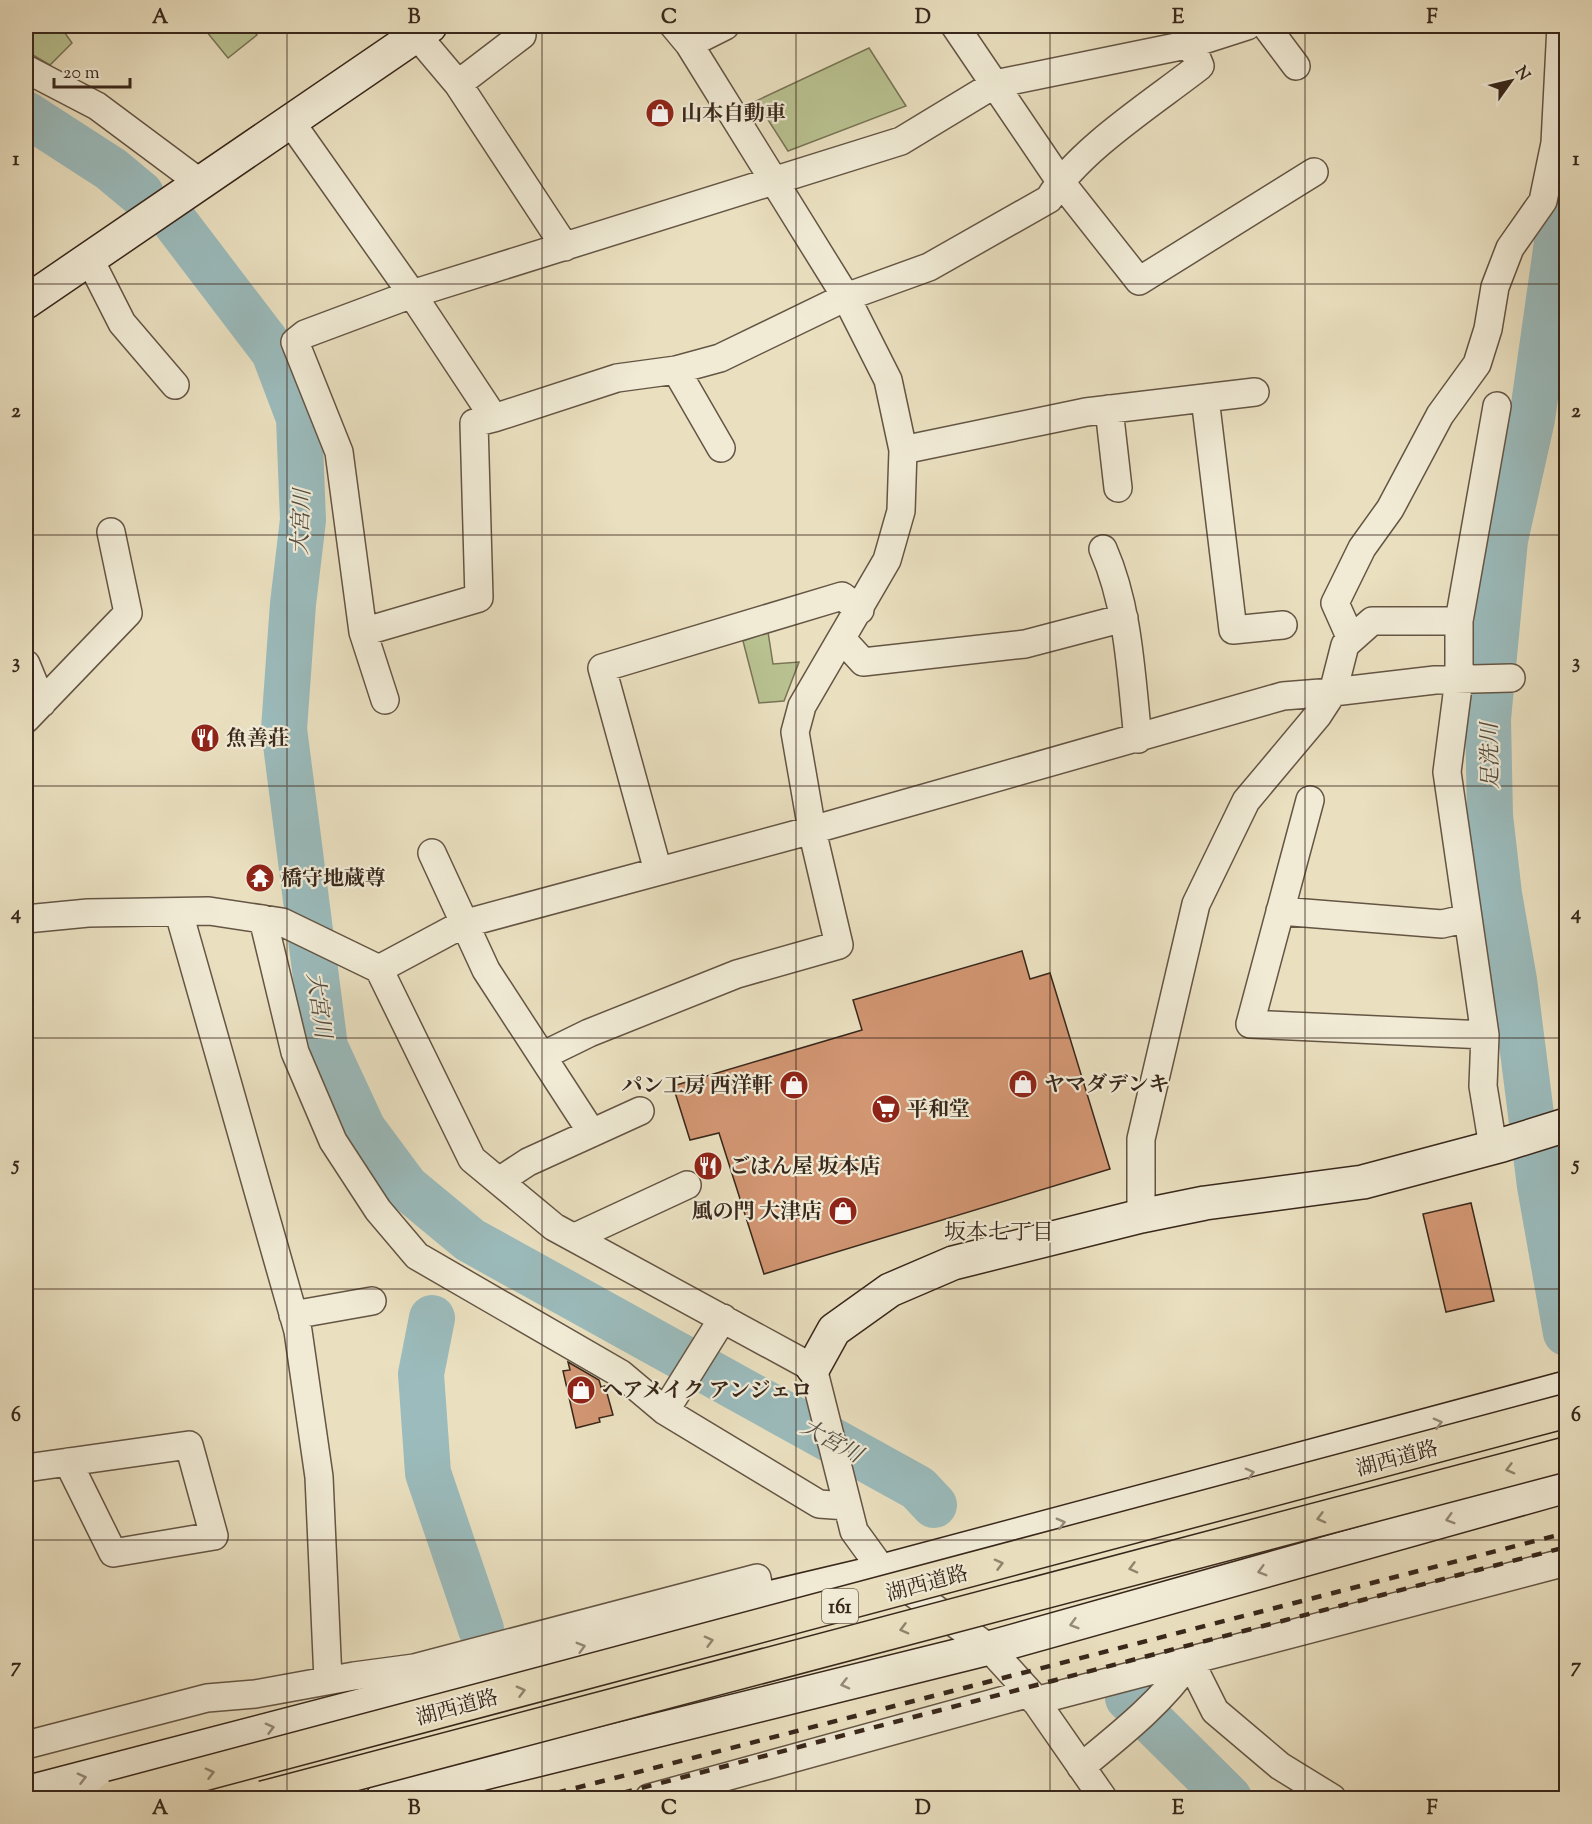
<svg xmlns="http://www.w3.org/2000/svg" width="1592" height="1824" viewBox="0 0 1592 1824" font-family="'Sorts Mill Goudy','Noto Serif JP',serif">
	<rect width="100%" height="100%" fill="#eae0c0"/>
	<filter id="stains"><feTurbulence type="fractalNoise" baseFrequency=".00333" numOctaves="4"/><feColorMatrix values="0 0 0 0 .2 0 0 0 0 .09 0 0 0 0 .02 0 0 0 .5 -.17"/></filter>
	<radialGradient id="worn" r=".72"><stop offset=".6" stop-color="#630" stop-opacity="0"/><stop offset="1" stop-color="#630" stop-opacity=".3"/></radialGradient>
	<!-- green -->
	<path fill="#b9c291" stroke="#787456" stroke-width="1.5" d="M 26,26 L 60,26 L 72,43 L 50,65 L 26,51 Z
		M 202,26 L 249,26 L 257,35 L 228,58 Z
		M 869,48 L 906,106 L 788,151 L 756,101 Z
		M 768,632 L 773,664 L 799,662 L 784,701 L 759,703 L 743,641 Z"/>
	<g fill="none" stroke-linecap="round" stroke-linejoin="round">
		<!-- river -->
		<path stroke="#9bbbbc" stroke-width="46" d="M 26,114 L 111,169 L 141,194
			M 1566,179 L 1532,419 L 1505,540 L 1488,719 L 1490,816 L 1499,894 L 1514,980 L 1540,1186 L 1566,1333
			M 175,222 L 274,352 L 299,418 L 303,520 L 293,604 L 284,729 L 325,1047 L 363,1129 L 406,1187 L 470,1240 L 918,1488 L 934,1505
			M 432,1318 L 421,1374 L 428,1473 L 481,1629
			M 1128,1698 L 1229,1798"/>
	</g>
	<!-- building -->
	<path fill="#d29673" stroke="#38271b" stroke-width="1.5" d="M 1022,951 L 1030,979 L 1050,973 L 1110,1169 L 764,1274 L 719,1133 L 690,1140 L 673,1086 L 862,1030 L 853,1000 Z
		M 1471,1203 L 1494,1301 L 1446,1312 L 1423,1214 Z
		M 568,1362 L 599,1380 L 601,1387 L 605,1386 L 613,1415 L 599,1418 L 600,1422 L 576,1428 L 563,1371 L 570,1370 Z"/>
	<g fill="none" stroke-linecap="round" stroke-linejoin="round">
		<!-- street casing -->
		<g stroke="#645544" stroke-width="30">
			<path id="street" d="M 409,26 L 458,84 L 565,247
				M 955,26 L 1060,181 L 1139,281 L 1314,172
				M 1266,26 L 1296,66
				M 689,44 L 725,26
				M 26,69 L 97,106 L 199,182
				M 458,84 L 522,35
				M 290,121 L 412,294 L 494,418 L 617,378 L 676,370 L 720,358 L 846,297 L 929,267 L 1049,199 C 1077,151 1154,102 1200,66 L 1191,44
				M 89,258 L 122,323 L 175,385
				M 676,370 L 721,448
				M 1205,398 L 1233,630 L 1283,625
				M 1109,409 L 1118,488
				M 903,450 L 1086,412 L 1255,392
				M 1103,549 C 1129,608 1131,675 1138,739
				M 1459,621 L 1372,621 L 1345,645 L 1333,692 L 1435,680 L 1511,678
				M 363,632 L 479,598 L 474,423 L 494,418
				M 842,639 L 863,662 L 1025,644 L 1124,618
				M 1351,639 L 1335,603 L 1362,548 L 1390,509 L 1440,415 L 1477,364 L 1488,329 L 1495,287 L 1510,248 L 1543,201 L 1555,143 L 1561,26
				M 26,664 L 42,703
				M 385,700 L 363,632 L 339,452 L 295,342 L 305,334 L 412,294 L 901,141 L 995,84 L 1191,44 L 1247,26
				M 26,719 L 128,613 L 111,532
				M 1310,800 L 1250,1024 L 1485,1035
				M 432,853 L 486,970 L 592,1133
				M 658,871 L 602,668 L 842,596 L 860,610
				M 1280,911 L 1442,924 L 1468,918
				M 179,913 L 298,1331 L 319,1477 L 328,1680
				M 26,919 L 88,913 L 209,911 L 282,922 L 379,969 L 472,1159 L 554,1227 L 813,1368 L 854,1531 L 883,1571 L 989,1648 L 1030,1693 L 1103,1798
				M 263,919 L 295,1052 L 333,1141 L 378,1210 L 417,1256 L 621,1374 L 665,1411 L 819,1504 L 847,1506
				M 379,969 L 463,924 L 812,830 L 1283,696 L 1333,692 L 1318,715 L 1246,801 L 1196,904 L 1141,1139 L 1141,1216
				M 542,1056 L 589,1033 L 737,974 L 839,945 L 812,830 L 795,732 L 802,706 L 887,560 L 901,511 L 903,450 L 888,380 L 846,297 L 689,44 L 674,26
				M 1493,1147 L 1483,1086 L 1485,1035 L 1447,772 L 1459,679 L 1459,621 L 1497,406
				M 499,1181 L 528,1162 L 640,1111
				M 575,1237 L 687,1185
				M 293,1315 L 372,1301
				M 665,1411 L 723,1318
				M 26,1468 L 189,1445 L 214,1536 L 113,1553 L 68,1462
				M 1035,1701 L 1566,1562
				M 26,1745 L 207,1698 L 255,1694 L 354,1676 L 414,1668 L 757,1578 L 761,1601
				M 1081,1767 C 1120,1735 1162,1702 1190,1661 L 1215,1711 L 1280,1766 L 1332,1798
				M 649,1798 L 1030,1693"/>
		</g>
		<!-- secondary casing -->
		<g stroke="#38271b" stroke-width="36">
			<path id="secondary" d="M 26,302 L 430,26
				M 813,1368 L 834,1330 L 890,1290 L 953,1263 L 1141,1216 L 1205,1203 L 1363,1182 L 1502,1145 L 1566,1125
				M 26,1793 L 517,1665 L 680,1619 L 883,1571 L 1566,1388
				M 383,1798 L 989,1648 L 1566,1486"/>
		</g>
		<!-- street -->
		<use href="#street" stroke="#f1ebd6" stroke-width="27"/>
		<!-- secondary -->
		<use href="#secondary" stroke="#f1ebd6" stroke-width="33"/>
		<!-- rail -->
		<path stroke="#38271b" stroke-width="4.5" stroke-dasharray="10 10" stroke-linecap="butt" d="M 537,1798 L 1566,1533
			M 603,1798 L 1566,1547"/>
		<!-- highway-bridge casing -->
		<g stroke="#38271b" stroke-width="36" stroke-linecap="butt">
			<path id="highway-bridge" d="M 113,1798 L 1566,1411
				M 263,1798 L 1566,1454"/>
		</g>
		<!-- highway-bridge -->
		<use href="#highway-bridge" stroke="#eae0c0" stroke-width="33"/>
	</g>
	<!-- one-way arrows -->
	<defs><path id="oneway-chevron" d="M-2-3.5L2.5 0L-2 3.5" fill="none" stroke-width="1.6" stroke-linecap="round" stroke-linejoin="round" transform="scale(1.5)"/></defs>
	<g stroke="#948978">
		<use href="#oneway-chevron" transform="translate(1438 1423) rotate(-15)"/>
		<use href="#oneway-chevron" transform="translate(1250 1473) rotate(-15)"/>
		<use href="#oneway-chevron" transform="translate(1450 1519) rotate(164)"/>
		<use href="#oneway-chevron" transform="translate(1061 1523) rotate(-15)"/>
		<use href="#oneway-chevron" transform="translate(1262 1571) rotate(164)"/>
		<use href="#oneway-chevron" transform="translate(1074 1624) rotate(164)"/>
		<use href="#oneway-chevron" transform="translate(581 1647) rotate(-16)"/>
		<use href="#oneway-chevron" transform="translate(845 1684) rotate(166)"/>
		<use href="#oneway-chevron" transform="translate(270 1728) rotate(-15)"/>
		<use href="#oneway-chevron" transform="translate(82 1778) rotate(-15)"/>
	</g>
	<g stroke="#91846e">
		<use href="#oneway-chevron" transform="translate(1510 1469) rotate(165)"/>
		<use href="#oneway-chevron" transform="translate(1321 1518) rotate(165)"/>
		<use href="#oneway-chevron" transform="translate(999 1564) rotate(-15)"/>
		<use href="#oneway-chevron" transform="translate(1133 1568) rotate(165)"/>
		<use href="#oneway-chevron" transform="translate(904 1629) rotate(165)"/>
		<use href="#oneway-chevron" transform="translate(709 1641) rotate(-15)"/>
		<use href="#oneway-chevron" transform="translate(521 1691) rotate(-15)"/>
		<use href="#oneway-chevron" transform="translate(210 1773) rotate(-15)"/>
	</g>
	<!-- grid -->
	<path fill="none" stroke="#38271b" stroke-width="1.5" stroke-opacity="0.55" d="M 287,26 L 287,1798M 542,26 L 542,1798M 796,26 L 796,1798M 1050,26 L 1050,1798M 1305,26 L 1305,1798M 26,284 L 1566,284M 26,535 L 1566,535M 26,786 L 1566,786M 26,1038 L 1566,1038M 26,1289 L 1566,1289M 26,1540 L 1566,1540"/>
	<!-- icons -->
	<defs>
		<g id="shop-disc" transform="scale(1.5)"><circle r="9.5" fill="#8f2418" stroke="#f1ebd6"/><path d="M-5-2.5h2.3a2.7 3.5 0 0 1 5.4 0H5L5.5 6h-11ZM-1.5-2.5h3a1.5 2.3 0 0 0-3 0Z" fill="#fff"/></g>
		<g id="restaurant-disc" transform="scale(1.5)"><circle r="9.5" fill="#8f2418" stroke="#f1ebd6"/><path d="M-5-6h1v4h1v-4h1v4h1v-4h1v5L-1.5 .5V6h-2V.5L-5-1ZM5-6V6H3V1.5H1.5Q1.5-4 5-6Z" fill="#fff"/></g>
		<g id="temple-disc" transform="scale(1.5)"><circle r="9.5" fill="#8f2418" stroke="#f1ebd6"/><path d="M0-6L5-2H3V0L6.5 2.5H4V6H1.5V3h-3V6H-4V2.5H-6.5L-3 0V-2H-5Z" fill="#fff"/></g>
		<g id="supermarket-disc" transform="scale(1.5)"><circle r="9.5" fill="#8f2418" stroke="#f1ebd6"/><path d="M-6-5.5h2.5l.6 2H6L4.5 2H-2.5L-4.4-4H-6ZM-1.5 3.2a1.3 1.3 0 1 0 .1 0ZM3 3.2a1.3 1.3 0 1 0 .1 0Z" fill="#fff"/></g>
	</defs>
	<g fill-rule="evenodd">
		<use href="#shop-disc" x="660" y="113"/>
		<use href="#restaurant-disc" x="205" y="738"/>
		<use href="#temple-disc" x="260" y="878"/>
		<use href="#shop-disc" x="1023" y="1084"/>
		<use href="#shop-disc" x="794" y="1085"/>
		<use href="#supermarket-disc" x="886" y="1109"/>
		<use href="#restaurant-disc" x="708" y="1166"/>
		<use href="#shop-disc" x="843" y="1211"/>
		<use href="#shop-disc" x="581" y="1390"/>
	</g>
	<g text-anchor="middle" stroke-width="4.5" stroke-linejoin="round" paint-order="stroke">
		<!-- shield labels -->
		<rect fill="#f1ebd6" stroke="#706253" stroke-width="1.5" x="822" y="1589" width="36" height="34" rx="4.5"/>
		<g font-size="20" font-weight="bold" fill="#38271b">
			<text x="840" y="1613">161</text>
		</g>
		<!-- poi labels -->
		<g font-size="21" font-weight="bold" fill="#38271b" stroke="#f1ebd6" text-anchor="start">
			<text x="681" y="120">山本自動車</text>
			<text x="226" y="745">魚善荘</text>
			<text x="281" y="885">橋守地蔵尊</text>
			<text x="1044" y="1091">ヤマダデンキ</text>
			<text x="773" y="1092" text-anchor="end">パン工房 西洋軒</text>
			<text x="907" y="1116">平和堂</text>
			<text x="729" y="1173">ごはん屋 坂本店</text>
			<text x="822" y="1218" text-anchor="end">風の門 大津店</text>
			<text x="602" y="1397">ヘアメイク アンジェロ</text>
		</g>
		<!-- street labels -->
		<g font-size="21" fill="#38271b" stroke="#f1ebd6">
			<text transform="translate(1397 1458) rotate(-15)" y="7">湖西道路</text>
			<text transform="translate(927 1583) rotate(-15)" y="7">湖西道路</text>
			<text transform="translate(457 1707) rotate(-15)" y="7">湖西道路</text>
		</g>
		<!-- water labels -->
		<g font-size="22" font-style="italic" fill="#514c43" stroke="#f1ebd6">
			<text transform="translate(300 522) rotate(-88)" y="8">大宮川</text>
			<text transform="translate(1489 756) rotate(-91)" y="8">足洗川</text>
			<text transform="translate(320 1005) rotate(82)" y="8">大宮川</text>
			<text transform="translate(832 1440) rotate(29)" y="8">大宮川</text>
		</g>
		<!-- neighbourhood labels -->
		<g font-size="22" fill="#38271b" stroke="#f1ebd6">
			<text x="999" y="1239">坂本七丁目</text>
		</g>
	</g>
	<!-- margin -->
	<rect width="1592" height="1824" fill="none" stroke="#eae0c0" stroke-width="66"/>
	<!-- north arrow -->
	<g transform="translate(1511 81) rotate(56)" stroke="#f1ebd6" stroke-width="4.5" paint-order="stroke">
	<path d="M0-4.5L10 22L0 15L-10 22Z" fill="#38271b"/>
	<text y="-9" font-size="16" font-weight="bold" text-anchor="middle" fill="#38271b">N</text>
	</g>
	<!-- scale -->
	<path d="M54 78v9h76v-9" fill="none" stroke="#38271b" stroke-width="3"/>
	<text x="63" y="78" font-size="18" fill="#38271b" stroke="#f1ebd6" stroke-width="4.5" paint-order="stroke">20 m</text>
	<rect x="33" y="33" width="1526" height="1758" fill="none" stroke="#38271b" stroke-width="2"/>
	<g font-size="20" text-anchor="middle" font-weight="bold" fill="#38271b">
		<text x="160" y="23">A</text>
		<text x="414" y="23">B</text>
		<text x="669" y="23">C</text>
		<text x="923" y="23">D</text>
		<text x="1178" y="23">E</text>
		<text x="1432" y="23">F</text>
		<text x="16" y="165">1</text>
		<text x="1576" y="165">1</text>
		<text x="16" y="417">2</text>
		<text x="1576" y="417">2</text>
		<text x="16" y="668">3</text>
		<text x="1576" y="668">3</text>
		<text x="16" y="919">4</text>
		<text x="1576" y="919">4</text>
		<text x="16" y="1170">5</text>
		<text x="1576" y="1170">5</text>
		<text x="16" y="1421">6</text>
		<text x="1576" y="1421">6</text>
		<text x="16" y="1672">7</text>
		<text x="1576" y="1672">7</text>
		<text x="160" y="1814">A</text>
		<text x="414" y="1814">B</text>
		<text x="669" y="1814">C</text>
		<text x="923" y="1814">D</text>
		<text x="1178" y="1814">E</text>
		<text x="1432" y="1814">F</text>
	</g>
	<rect width="100%" height="100%" filter="url(#stains)"/>
	<rect width="100%" height="100%" fill="url(#worn)"/>
</svg>
